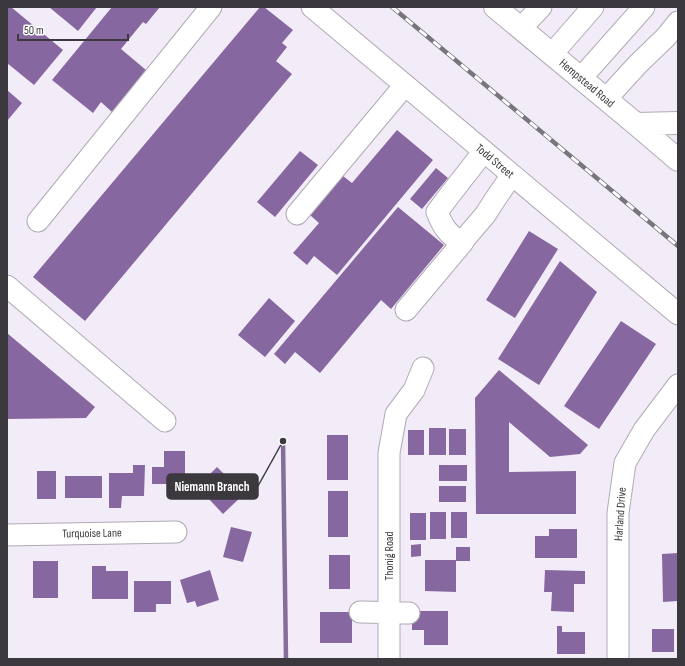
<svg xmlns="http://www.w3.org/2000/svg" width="685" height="666" viewBox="0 0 685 666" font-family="'Sofia Sans Condensed',sans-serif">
	<rect width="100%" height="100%" fill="#f2ecf8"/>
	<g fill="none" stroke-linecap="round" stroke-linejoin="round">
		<!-- stream -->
		<path stroke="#866e9a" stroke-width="4.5" d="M 283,441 L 286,659"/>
	</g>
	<!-- building -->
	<path fill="#8767a0" d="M 7,7 L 11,7 L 63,50 L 34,85 L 7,63 Z
		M 49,7 L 97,7 L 78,31 Z
		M 112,7 L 160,7 L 146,24 L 143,22 L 121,49 L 146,70 L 112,112 L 101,102 L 93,113 L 52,80 Z
		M 260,7 L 264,7 L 293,30 L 282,43 L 287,47 L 276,61 L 292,74 L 85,321 L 33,277 Z
		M 7,90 L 22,103 L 7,121 Z
		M 397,130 L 433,160 L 337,275 L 314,256 L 307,265 L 293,253 L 319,223 L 310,215 L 343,176 L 352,183 Z
		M 300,151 L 318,165 L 275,217 L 257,202 Z
		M 436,168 L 448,178 L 422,209 L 410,199 Z
		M 398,207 L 444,245 L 391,309 L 381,300 L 320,373 L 295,352 L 285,364 L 274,354 Z
		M 529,231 L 558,249 L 515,318 L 486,300 Z
		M 560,261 L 597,292 L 539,385 L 498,359 Z
		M 269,298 L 295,321 L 265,357 L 238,335 Z
		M 621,321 L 656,344 L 599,429 L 564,406 Z
		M 7,333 L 95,407 L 86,418 L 7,419 Z
		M 499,370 L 588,445 L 580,454 L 550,457 L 509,422 L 509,472 L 576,471 L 576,514 L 476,514 L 475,398 Z
		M 429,428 L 446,428 L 446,455 L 429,455 Z
		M 449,429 L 466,429 L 466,455 L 449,455 Z
		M 408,430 L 424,430 L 424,455 L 408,455 Z
		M 327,435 L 348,435 L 348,480 L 327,480 Z
		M 164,451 L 185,451 L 185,484 L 152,484 L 152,467 L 164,467 Z
		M 133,465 L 145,465 L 144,496 L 122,496 L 121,508 L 109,508 L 109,473 L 133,473 Z
		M 439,465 L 467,465 L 467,481 L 439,481 Z
		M 217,467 L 244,494 L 223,514 L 207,497 L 215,490 L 205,479 Z
		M 37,471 L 56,471 L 56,499 L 37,499 Z
		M 65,476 L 102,476 L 102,498 L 65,498 Z
		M 439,486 L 466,486 L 466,502 L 439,502 Z
		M 328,491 L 348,491 L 348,537 L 328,537 Z
		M 430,512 L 446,512 L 446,539 L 430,539 Z
		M 451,512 L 467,512 L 467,538 L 451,538 Z
		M 410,513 L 426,513 L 426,540 L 410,540 Z
		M 231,527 L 252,532 L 243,562 L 223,557 Z
		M 549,529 L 577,529 L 577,558 L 535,558 L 535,536 L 549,536 Z
		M 421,544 L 421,556 L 411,557 L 411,545 Z
		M 456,547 L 470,547 L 470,561 L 456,561 L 456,592 L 425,591 L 425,560 L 456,560 Z
		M 678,553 L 678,601 L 663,602 L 662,554 Z
		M 329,555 L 350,555 L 350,589 L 329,589 Z
		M 33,561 L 58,561 L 58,598 L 33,598 Z
		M 92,566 L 106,566 L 106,571 L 128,571 L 128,599 L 92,599 Z
		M 210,570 L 219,600 L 197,607 L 195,601 L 187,603 L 180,580 Z
		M 545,570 L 585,571 L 585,584 L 574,584 L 574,612 L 551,611 L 552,592 L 544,592 Z
		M 134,581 L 171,581 L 171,604 L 156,604 L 156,612 L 134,612 Z
		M 412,611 L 448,611 L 448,645 L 424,645 L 424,630 L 412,630 Z
		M 320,612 L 352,612 L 352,643 L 320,643 Z
		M 557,626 L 562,626 L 562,632 L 585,632 L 585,654 L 557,654 Z
		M 652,629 L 674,629 L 674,652 L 652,652 Z"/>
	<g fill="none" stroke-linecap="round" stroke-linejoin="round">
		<!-- minor casing -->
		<g stroke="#b0aab5" stroke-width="23">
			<path id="minor" d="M 312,7 L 678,314
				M 521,28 L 541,7
				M 552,54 L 593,7
				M 581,78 L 644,7
				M 606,99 L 638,64 L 666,37 L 678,22
				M 484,151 L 449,196 L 437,212 C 443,227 448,235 462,242 L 485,215 L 498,195 L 512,175
				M 297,214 L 405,85
				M 38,221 L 211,7
				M 7,286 L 165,421
				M 406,310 L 463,242
				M 7,535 L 176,532
				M 360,612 L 409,613
				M 389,659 L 389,453 L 396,414 L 414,390 L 423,368
				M 618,659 L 618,513 L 625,463 L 644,430 L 678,385"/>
		</g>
		<!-- major casing -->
		<g stroke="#b0aab5" stroke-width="24">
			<path id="major" d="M 495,7 L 636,124 L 678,160
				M 636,124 L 678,123"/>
		</g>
		<!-- minor -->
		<use href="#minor" stroke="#fff" stroke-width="21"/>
		<!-- major -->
		<use href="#major" stroke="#fff" stroke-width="22"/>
		<!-- rail casing -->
		<g stroke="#78757c" stroke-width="4.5">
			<path id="rail" d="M 392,7 L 678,246"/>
		</g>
		<!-- rail -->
		<use href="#rail" stroke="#fff" stroke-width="3" stroke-dasharray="9" stroke-linecap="butt"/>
	</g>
	<g text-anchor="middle" stroke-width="4" stroke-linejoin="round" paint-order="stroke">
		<!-- street labels -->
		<g font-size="12" fill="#3b393e" stroke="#fff">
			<text transform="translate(587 83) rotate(40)" y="4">Hempstead Road</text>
			<text transform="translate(495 161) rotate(40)" y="4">Todd Street</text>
			<text transform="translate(620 514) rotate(-86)" y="4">Harland Drive</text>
			<text transform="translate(92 533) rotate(-1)" y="4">Turquoise Lane</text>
			<text transform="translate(389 556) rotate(-90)" y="4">Thonig Road</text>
		</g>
	</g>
	<!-- callouts -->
	<path fill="none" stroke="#3b393e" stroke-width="1.5" d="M283 441L258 486"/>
	<circle fill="#3b393e" stroke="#fff" stroke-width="1.5" cx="283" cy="441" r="4"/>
	<rect fill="#3b393e" stroke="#3b393e" stroke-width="1.5" x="167" y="474" width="91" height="25" rx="4"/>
	<g font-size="13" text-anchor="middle" font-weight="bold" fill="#fff">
		<text x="212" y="491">Niemann Branch</text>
	</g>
	<!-- border -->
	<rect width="685" height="666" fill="none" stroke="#3b393e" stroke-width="16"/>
	<!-- scale -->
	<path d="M18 34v6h110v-6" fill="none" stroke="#3b393e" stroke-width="2"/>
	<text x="24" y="34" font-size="12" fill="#3b393e" stroke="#ffffff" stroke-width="3" paint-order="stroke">50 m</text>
</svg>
